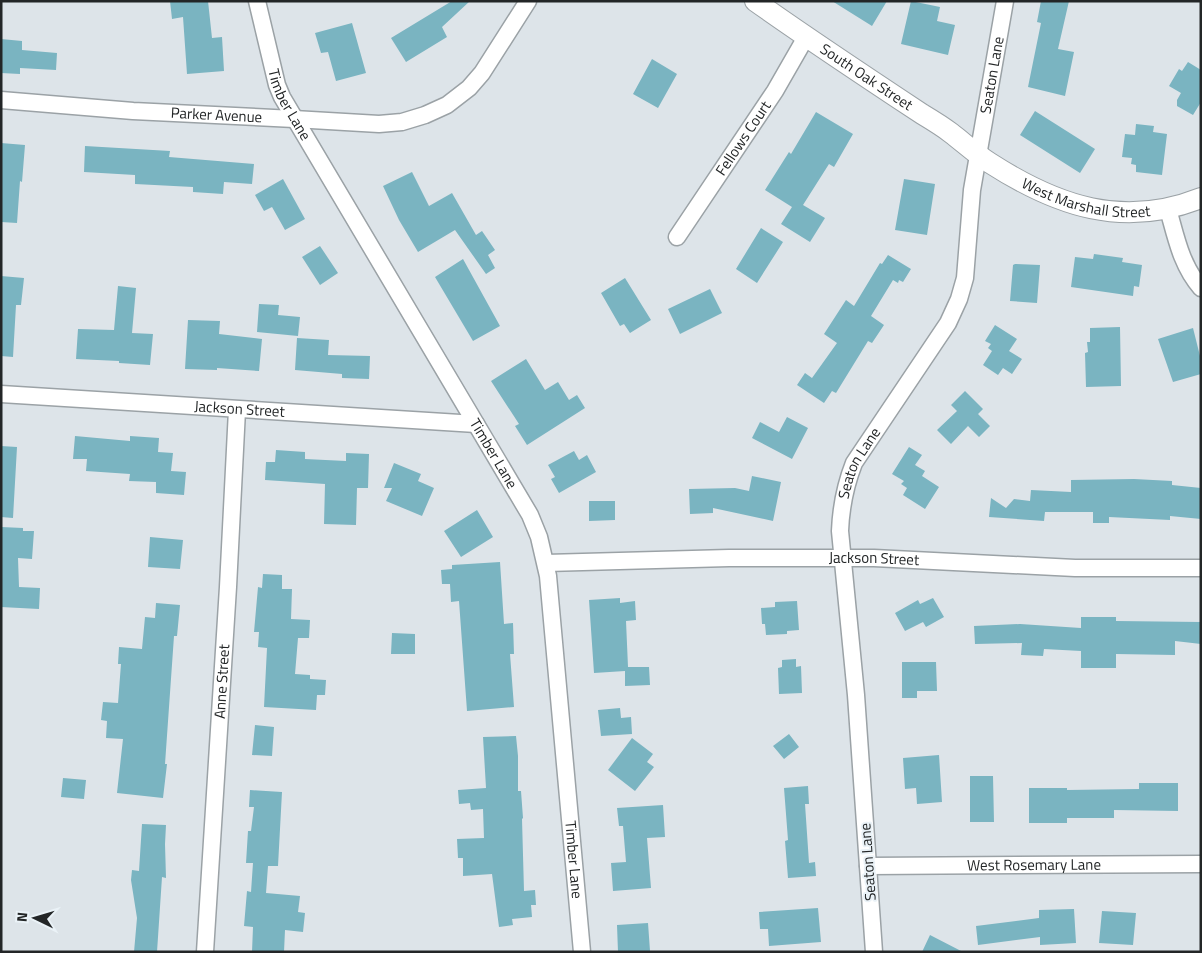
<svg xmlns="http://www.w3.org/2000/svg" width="1202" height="953" viewBox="0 0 1202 953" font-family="'Titillium Web',sans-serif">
	<rect width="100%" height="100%" fill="#dde4e9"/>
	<!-- building -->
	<path fill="#7ab4c1" d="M 170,1 L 208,1 L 212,38 L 222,37 L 224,71 L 187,74 L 183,17 L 172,19 Z
		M 452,1 L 470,1 L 442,27 L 447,37 L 406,62 L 391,38 Z
		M 832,1 L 887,1 L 872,26 Z
		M 911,1 L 940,7 L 937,21 L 955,25 L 948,55 L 901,44 Z
		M 1041,1 L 1069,1 L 1058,49 L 1074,52 L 1065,96 L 1028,87 L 1041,23 L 1037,22 Z
		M 352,23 L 366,73 L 336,81 L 328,52 L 321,53 L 315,33 Z
		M 1,39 L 22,41 L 22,50 L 57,53 L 56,70 L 20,68 L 20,74 L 1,73 Z
		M 652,59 L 677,74 L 658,108 L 633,94 Z
		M 1188,62 L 1201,70 L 1201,102 L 1193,115 L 1177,106 L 1177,100 L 1181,93 L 1169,86 L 1179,69 L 1182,71 Z
		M 1035,111 L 1095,149 L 1080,173 L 1020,135 Z
		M 816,112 L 853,134 L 834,167 L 829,164 L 803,205 L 825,218 L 810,242 L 781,224 L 792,207 L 765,190 L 789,152 L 791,154 Z
		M 1136,124 L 1154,126 L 1153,132 L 1167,134 L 1162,175 L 1136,172 L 1136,165 L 1131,164 L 1132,158 L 1122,157 L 1125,134 L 1135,135 Z
		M 1,143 L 25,145 L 22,182 L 20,181 L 17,223 L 1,222 Z
		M 85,146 L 170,151 L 169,157 L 254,164 L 252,184 L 224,182 L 223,194 L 193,192 L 193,187 L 135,184 L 135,175 L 84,172 Z
		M 412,172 L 429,206 L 452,193 L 476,235 L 482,231 L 495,250 L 488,255 L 495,268 L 486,274 L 455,230 L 418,252 L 399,220 L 383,186 Z
		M 283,179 L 305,219 L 285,230 L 272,207 L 264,211 L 255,195 Z
		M 904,179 L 935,184 L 927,235 L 895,230 Z
		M 761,228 L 783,242 L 757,283 L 736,269 Z
		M 320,246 L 338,273 L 320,285 L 302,257 Z
		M 1094,254 L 1123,258 L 1122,262 L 1142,265 L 1139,287 L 1134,286 L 1133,296 L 1071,287 L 1075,257 L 1093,259 Z
		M 888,255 L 911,269 L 903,282 L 899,280 L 898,283 L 893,280 L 871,316 L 884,325 L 872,343 L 868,341 L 836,393 L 832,391 L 824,403 L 797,385 L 805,373 L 812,378 L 837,343 L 824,334 L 846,300 L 854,306 L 880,263 L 882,264 Z
		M 463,259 L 500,326 L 473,341 L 435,277 Z
		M 1015,264 L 1040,265 L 1037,303 L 1010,301 L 1013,265 Z
		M 1,276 L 24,278 L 21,305 L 16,305 L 13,357 L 1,356 Z
		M 625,278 L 651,320 L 630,333 L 624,324 L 620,326 L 601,293 Z
		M 118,286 L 136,288 L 132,333 L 153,334 L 150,365 L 119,363 L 119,361 L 76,359 L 78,329 L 114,330 Z
		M 710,289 L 722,313 L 680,334 L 668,309 Z
		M 259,304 L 279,305 L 278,315 L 300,317 L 298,336 L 257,332 Z
		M 188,320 L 220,321 L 219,334 L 262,339 L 259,371 L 217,368 L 217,370 L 185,369 Z
		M 995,325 L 1017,339 L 1009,351 L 1022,359 L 1012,374 L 1003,368 L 998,375 L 983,365 L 992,351 L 988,348 L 991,344 L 985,341 Z
		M 1120,327 L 1121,386 L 1086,387 L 1085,353 L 1088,352 L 1087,342 L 1090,342 L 1090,328 Z
		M 1193,328 L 1201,360 L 1201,374 L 1173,382 L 1158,339 Z
		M 297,338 L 329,340 L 328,355 L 370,356 L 369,379 L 342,378 L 342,374 L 295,370 Z
		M 526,359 L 545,390 L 558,382 L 569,400 L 577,395 L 585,408 L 527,445 L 515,426 L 519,424 L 491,381 Z
		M 965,391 L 983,409 L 978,414 L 990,426 L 979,437 L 968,426 L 951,444 L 937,430 L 957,411 L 951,405 Z
		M 787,417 L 808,428 L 792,459 L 752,438 L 760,422 L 779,432 Z
		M 75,436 L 130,441 L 130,436 L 159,438 L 158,452 L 173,453 L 171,471 L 186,472 L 184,495 L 156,493 L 156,482 L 129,481 L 130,474 L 86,471 L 87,459 L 73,459 Z
		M 1,446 L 17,447 L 13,518 L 1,517 Z
		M 909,447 L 922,455 L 915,465 L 925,471 L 922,476 L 939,487 L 925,509 L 903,495 L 907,488 L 901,484 L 904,481 L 892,474 Z
		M 276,450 L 305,452 L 305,459 L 346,461 L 346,453 L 369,454 L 368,488 L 357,488 L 356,525 L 324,524 L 325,484 L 265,480 L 266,462 L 275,462 Z
		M 574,451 L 579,460 L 587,455 L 596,472 L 559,493 L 551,479 L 555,477 L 548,465 Z
		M 394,463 L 421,474 L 418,481 L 434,488 L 422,516 L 386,501 L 392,488 L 384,488 Z
		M 752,476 L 781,482 L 773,521 L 713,508 L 713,513 L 690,514 L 689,489 L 735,488 L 749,491 Z
		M 1134,479 L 1172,481 L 1172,485 L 1201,488 L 1201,519 L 1170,516 L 1170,520 L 1109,517 L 1109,523 L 1093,523 L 1093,512 L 1045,512 L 1044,521 L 989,517 L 991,498 L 1006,508 L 1014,499 L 1030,501 L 1031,490 L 1071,492 L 1071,480 Z
		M 589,501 L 615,501 L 615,520 L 589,521 Z
		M 477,510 L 493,537 L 461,557 L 444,531 Z
		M 1,527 L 23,528 L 23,531 L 34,531 L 32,559 L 18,558 L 19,587 L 40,588 L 39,609 L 1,607 Z
		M 150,537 L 183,540 L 180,569 L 148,567 Z
		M 500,562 L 504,624 L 513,623 L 514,654 L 510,654 L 514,707 L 467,711 L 459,601 L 451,602 L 450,584 L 442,584 L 441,570 L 452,569 L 452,565 Z
		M 263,574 L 282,575 L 282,589 L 292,589 L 291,619 L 310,620 L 309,638 L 298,638 L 295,674 L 310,675 L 310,679 L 326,680 L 325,695 L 317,695 L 316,710 L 264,707 L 267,648 L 258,647 L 259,632 L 254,632 L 258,587 L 262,588 Z
		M 620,598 L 620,603 L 635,601 L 636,620 L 626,621 L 628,667 L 649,667 L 650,685 L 625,686 L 625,671 L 594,673 L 589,600 Z
		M 933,598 L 944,617 L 926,627 L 923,622 L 905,631 L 895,613 L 918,600 L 920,604 Z
		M 797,601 L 799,630 L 787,631 L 787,634 L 766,635 L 765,624 L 762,624 L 761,608 L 775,607 L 775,602 Z
		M 156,603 L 180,605 L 177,636 L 174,636 L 165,764 L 167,764 L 163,798 L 117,793 L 123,739 L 106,738 L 107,721 L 101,720 L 103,702 L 118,703 L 121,664 L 118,664 L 119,647 L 142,649 L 145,617 L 155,618 Z
		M 1081,617 L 1116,617 L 1116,621 L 1201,622 L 1201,644 L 1175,641 L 1175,655 L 1116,654 L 1116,668 L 1081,668 L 1081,651 L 1044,649 L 1043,656 L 1021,655 L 1022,643 L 975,644 L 974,626 L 1020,624 L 1081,628 Z
		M 392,633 L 415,634 L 415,654 L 391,654 Z
		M 796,659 L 796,667 L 801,666 L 802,693 L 779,694 L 778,668 L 782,667 L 782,660 Z
		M 902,662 L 936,662 L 937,691 L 917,691 L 917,698 L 902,698 Z
		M 620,708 L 621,718 L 631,717 L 632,734 L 601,736 L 598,710 Z
		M 255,725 L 274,727 L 272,756 L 252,755 Z
		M 789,734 L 799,747 L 784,759 L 773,746 Z
		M 516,736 L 518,756 L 518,791 L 521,791 L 523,818 L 522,819 L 524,891 L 535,890 L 536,905 L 531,905 L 532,917 L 512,919 L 513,925 L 499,927 L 492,874 L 463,876 L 463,858 L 458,858 L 457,839 L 484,838 L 483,809 L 471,810 L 470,803 L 459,804 L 458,790 L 486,788 L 483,737 Z
		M 632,738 L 653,754 L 647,762 L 654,767 L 635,791 L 608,770 Z
		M 939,755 L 942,802 L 917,804 L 916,788 L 905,789 L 903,758 Z
		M 970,776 L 993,776 L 994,822 L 970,822 Z
		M 63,778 L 86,780 L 84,799 L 61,797 Z
		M 1139,783 L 1178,783 L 1178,811 L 1114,810 L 1114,818 L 1067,818 L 1067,823 L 1029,823 L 1029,788 L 1067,788 L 1067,790 L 1139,789 Z
		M 808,786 L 809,804 L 805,804 L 809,863 L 815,862 L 816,876 L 788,878 L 785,841 L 788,840 L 784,788 Z
		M 250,790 L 282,792 L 278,866 L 268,866 L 266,893 L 300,896 L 298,912 L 305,913 L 303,932 L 285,930 L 284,952 L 252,952 L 253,927 L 244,926 L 247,891 L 251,892 L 253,863 L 246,863 L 248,831 L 251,831 L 254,807 L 249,807 Z
		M 663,805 L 665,837 L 647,838 L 651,888 L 613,891 L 611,863 L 626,862 L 623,826 L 619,826 L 617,808 Z
		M 142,824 L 166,825 L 165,844 L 166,878 L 162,877 L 157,952 L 134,952 L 137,918 L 131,880 L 132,870 L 139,871 Z
		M 818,908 L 821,942 L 769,946 L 768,929 L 760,929 L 759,912 Z
		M 1074,909 L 1076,943 L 1040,945 L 1040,937 L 978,945 L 976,926 L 1039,918 L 1039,910 Z
		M 1102,911 L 1136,913 L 1133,945 L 1099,943 Z
		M 648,923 L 650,951 L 618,952 L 617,925 Z
		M 930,935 L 963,952 L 922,952 Z"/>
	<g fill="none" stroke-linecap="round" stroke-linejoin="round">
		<!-- minor casing -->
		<g stroke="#9ba2a6" stroke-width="19">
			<g id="minor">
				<path id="s1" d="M 257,1 L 277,85 L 282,97 L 530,515 L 539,537 L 548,576 L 582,952"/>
				<path id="s2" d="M 1,100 L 133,111 L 294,119 L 379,124 L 402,122 L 425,115 L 447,105 L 469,88 L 482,73 L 528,1"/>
				<path d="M 1168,209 C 1176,237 1181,265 1201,288"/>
				<path id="s3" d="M 677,237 L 775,91 L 806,37"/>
				<path id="s4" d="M 1,394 L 476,424"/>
				<path id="s5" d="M 546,563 L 729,558 L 874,558 L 1075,568 L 1201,568"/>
				<path id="s6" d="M 868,866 L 1201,864"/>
				<path id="s7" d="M 205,952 L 228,587 L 237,410"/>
				<path id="s8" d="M 874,952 L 856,695 L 840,531 C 841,506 845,486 854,463 L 948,323 L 959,299 L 965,278 L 972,190 L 1005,1"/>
			</g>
		</g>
		<!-- tertiary casing -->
		<g stroke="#9ba2a6" stroke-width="22">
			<g id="tertiary">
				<path id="s9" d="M 755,1 C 810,40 866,77 922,114 C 932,120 942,126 951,133 C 964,143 976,154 990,163 C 1057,206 1123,229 1201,198"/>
			</g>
		</g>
		<!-- minor -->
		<use href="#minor" stroke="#fff" stroke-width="16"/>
		<!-- tertiary -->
		<use href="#tertiary" stroke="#fff" stroke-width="20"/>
	</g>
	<g text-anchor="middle" stroke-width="4" stroke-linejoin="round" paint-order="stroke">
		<!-- street labels -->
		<g font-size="15" fill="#232627" stroke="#eaf2f7">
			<text dy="5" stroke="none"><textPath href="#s8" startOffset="914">Seaton Lane</textPath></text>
			<text dy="5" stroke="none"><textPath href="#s9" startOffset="135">South Oak Street</textPath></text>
			<text dy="5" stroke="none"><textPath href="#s1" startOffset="109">Timber Lane</textPath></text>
			<text dy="5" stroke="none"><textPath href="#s2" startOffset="216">Parker Avenue</textPath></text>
			<text dy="5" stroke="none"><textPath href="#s3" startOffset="119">Fellows Court</textPath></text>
			<text dy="5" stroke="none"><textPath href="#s9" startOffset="390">West Marshall Street</textPath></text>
			<text dy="5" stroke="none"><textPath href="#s4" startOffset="239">Jackson Street</textPath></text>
			<text dy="5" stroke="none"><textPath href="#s1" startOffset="514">Timber Lane</textPath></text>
			<text dy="5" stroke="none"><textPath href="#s8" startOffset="494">Seaton Lane</textPath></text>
			<text dy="5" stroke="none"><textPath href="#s5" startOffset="328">Jackson Street</textPath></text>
			<text dy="5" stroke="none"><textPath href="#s7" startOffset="271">Anne Street</textPath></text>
			<text dy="5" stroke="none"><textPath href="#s1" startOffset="934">Timber Lane</textPath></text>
			<text transform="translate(868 862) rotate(-94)" y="5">Seaton Lane</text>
			<text dy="5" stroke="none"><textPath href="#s6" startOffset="166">West Rosemary Lane</textPath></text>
		</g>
	</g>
	<!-- border -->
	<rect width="1202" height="953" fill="none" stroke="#232627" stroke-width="5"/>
	<!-- north arrow -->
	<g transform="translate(35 918) rotate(275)" stroke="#eaf2f7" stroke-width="4" paint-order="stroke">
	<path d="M0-4L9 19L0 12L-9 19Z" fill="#232627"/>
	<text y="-8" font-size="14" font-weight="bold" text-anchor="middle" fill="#232627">N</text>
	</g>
</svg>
